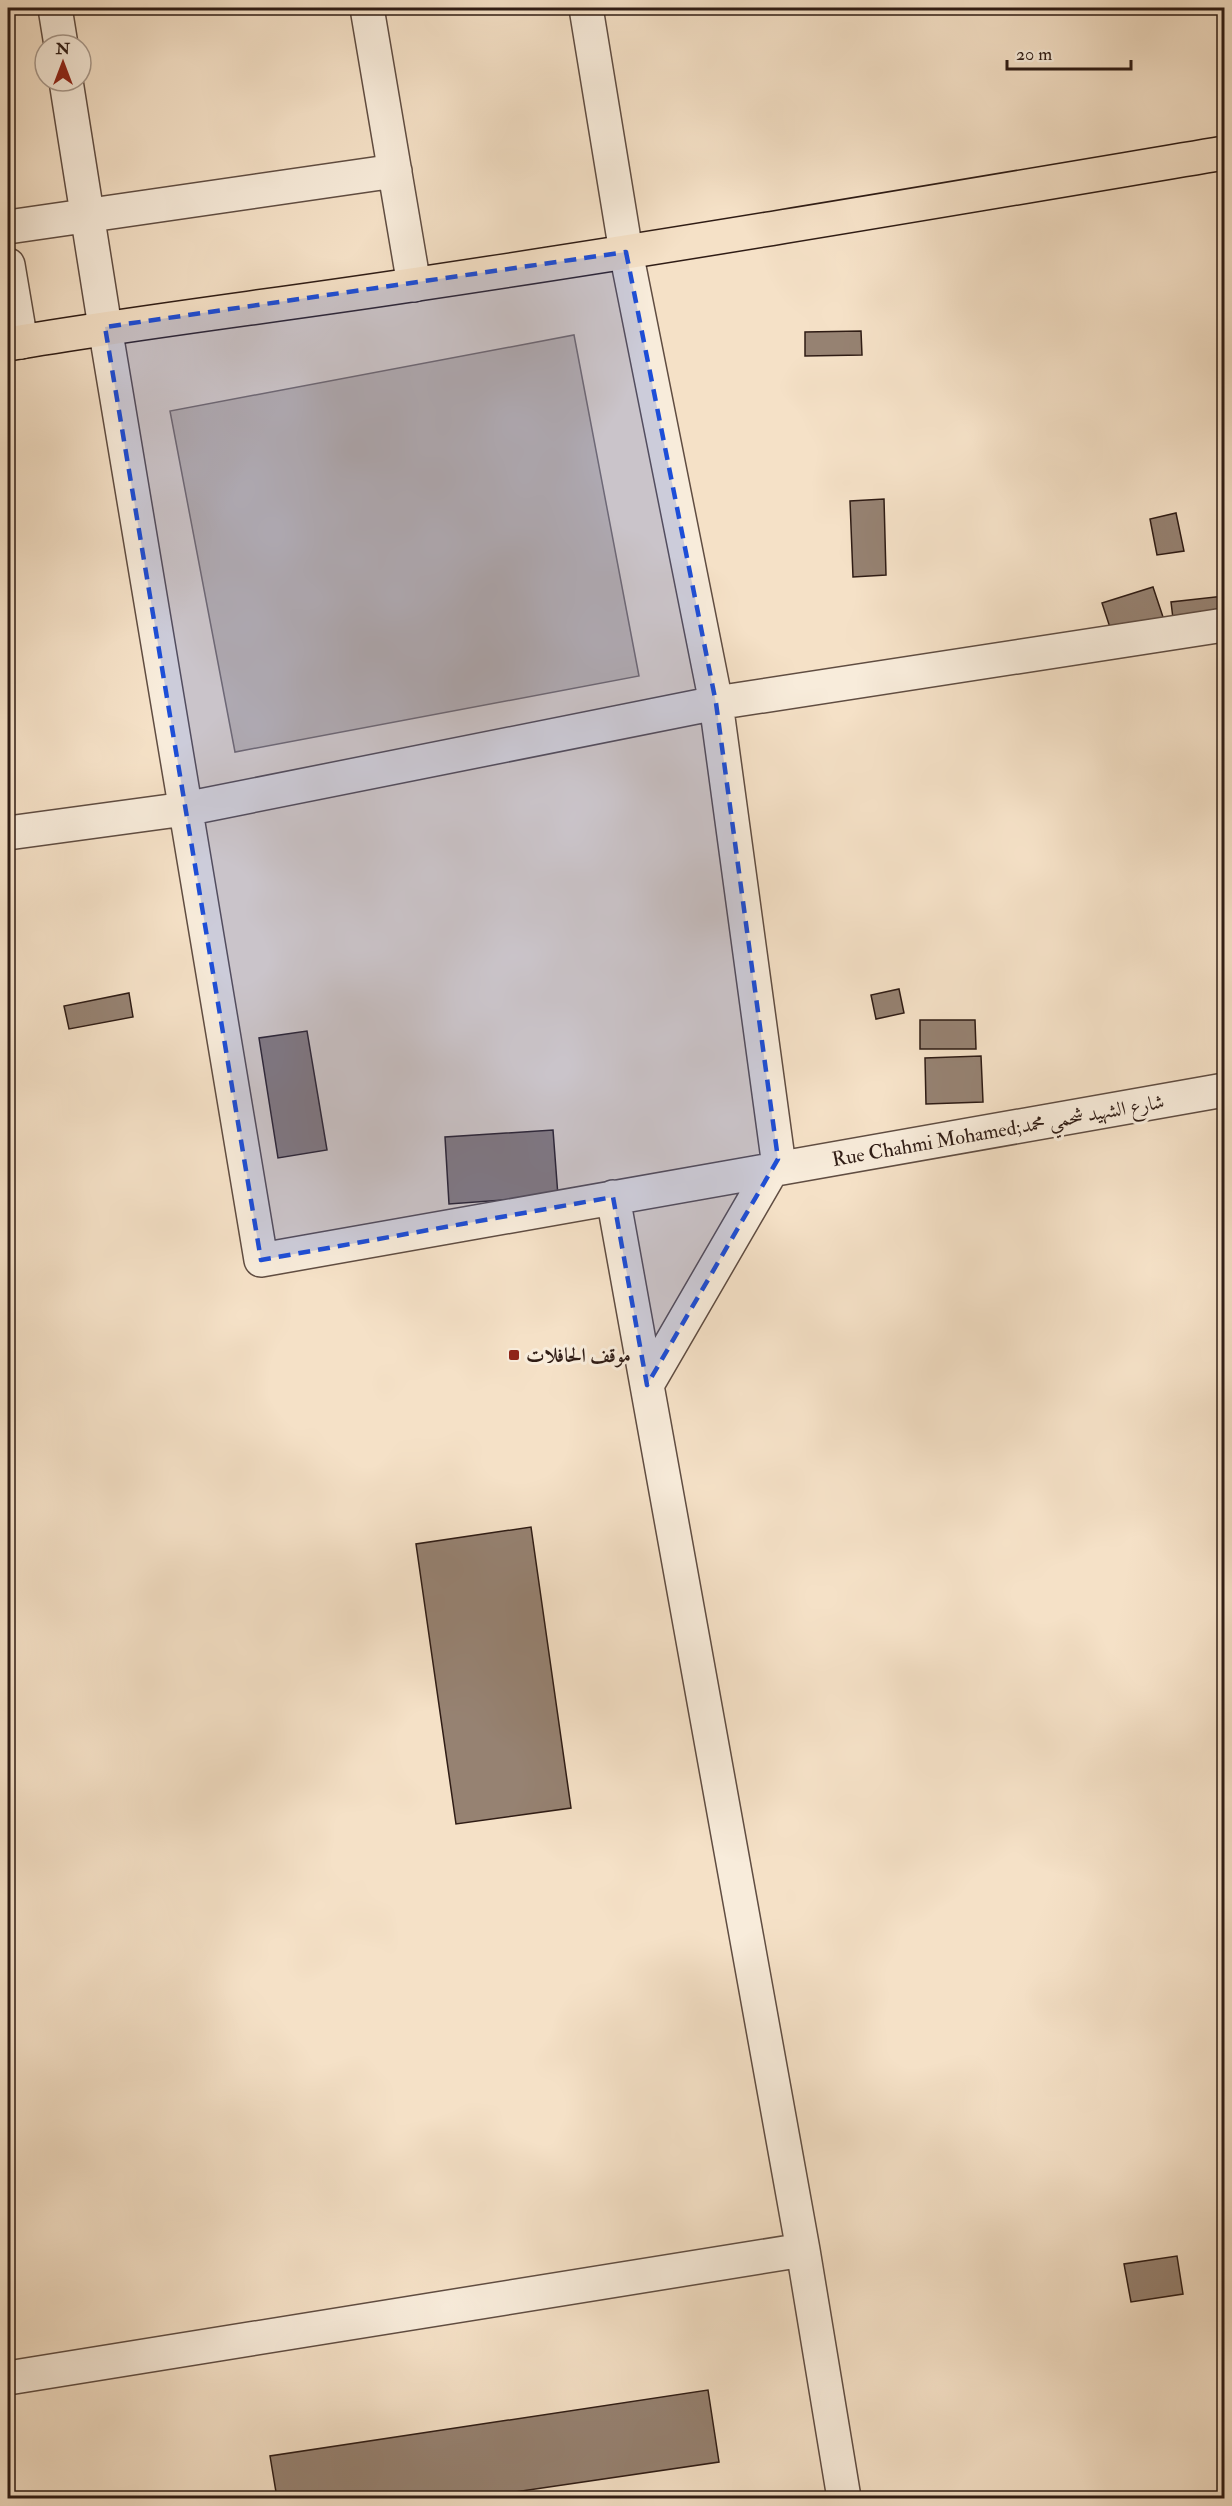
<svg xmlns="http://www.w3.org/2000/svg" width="1232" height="2506" viewBox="0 0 1232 2506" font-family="'IM FELL Double Pica',Amiri,serif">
	<rect width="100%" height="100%" fill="#f5e1c7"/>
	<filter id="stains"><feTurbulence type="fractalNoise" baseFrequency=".00333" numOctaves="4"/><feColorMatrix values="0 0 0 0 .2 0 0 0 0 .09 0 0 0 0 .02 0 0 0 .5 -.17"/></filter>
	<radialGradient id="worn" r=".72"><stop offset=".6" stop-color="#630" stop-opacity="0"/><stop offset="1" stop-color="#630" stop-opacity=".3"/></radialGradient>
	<!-- green -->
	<path fill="#d3c0a9" stroke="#816e5f" stroke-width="1.5" d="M 574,335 L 639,676 L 235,752 L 170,411 Z"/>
	<!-- building -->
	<path fill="#968272" stroke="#2f1c15" stroke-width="1.5" d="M 861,331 L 862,355 L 805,356 L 805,332 Z
		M 884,499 L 886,575 L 853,577 L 850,501 Z
		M 1176,513 L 1184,551 L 1157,555 L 1150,519 Z
		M 1153,587 L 1169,635 L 1118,652 L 1102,603 Z
		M 1224,596 L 1224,630 L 1175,635 L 1171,602 Z
		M 899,989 L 904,1013 L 876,1019 L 871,995 Z
		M 129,993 L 133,1017 L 69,1029 L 64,1006 Z
		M 920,1020 L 975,1020 L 976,1049 L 920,1049 Z
		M 307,1031 L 327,1150 L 278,1158 L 259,1038 Z
		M 981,1056 L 983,1102 L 926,1104 L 925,1058 Z
		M 553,1130 L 558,1196 L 449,1204 L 445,1137 Z
		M 531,1527 L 571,1808 L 456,1824 L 416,1544 Z
		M 1177,2256 L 1183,2294 L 1131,2302 L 1124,2264 Z
		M 708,2390 L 719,2462 L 474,2498 L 277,2498 L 270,2456 Z"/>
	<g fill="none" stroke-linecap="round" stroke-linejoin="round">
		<!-- minor casing -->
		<g stroke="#604d42" stroke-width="36">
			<path id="minor" d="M 55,8 L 61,45
				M 367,8 L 414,285
				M 586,8 L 626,252 L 716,703 L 778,1159 L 647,1385
				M 66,81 L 105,327 L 261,1260 L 1224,1090
				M 8,227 L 395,171
				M 8,265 L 21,342
				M 8,833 L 185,809 L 716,703 L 1224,625
				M 613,1197 L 803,2250 L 844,2498
				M 8,2378 L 803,2250"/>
		</g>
		<!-- major casing -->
		<g stroke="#2f1c15" stroke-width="36">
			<path id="major" d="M 8,344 C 144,321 281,305 418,284 C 687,244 956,198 1224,153"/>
		</g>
		<!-- minor -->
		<use href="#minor" stroke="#f8ecdb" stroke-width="33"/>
		<!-- major -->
		<use href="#major" stroke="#f5e1c7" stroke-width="33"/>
	</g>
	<!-- marked area -->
	<path fill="#1d4ed8" fill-opacity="0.2" stroke="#1d4ed8" stroke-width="4.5" stroke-dasharray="12 8" stroke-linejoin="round" d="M 626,252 L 716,703 L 778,1159 L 647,1385 L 613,1197 L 261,1260 L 105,327 Z"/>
	<!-- markers -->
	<rect fill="#8f2418" stroke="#f8ecdb" stroke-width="2" x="508" y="1349" width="12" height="12" rx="3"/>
	<g text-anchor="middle" stroke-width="6" stroke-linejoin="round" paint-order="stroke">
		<!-- street labels -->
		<g font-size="20" fill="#2f1c15" stroke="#f8ecdb">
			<text transform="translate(998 1130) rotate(-10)" y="7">Rue Chahmi Mohamed;شارع الشهيد شحمي محمد</text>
		</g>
		<!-- poi labels -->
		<g font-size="20" font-weight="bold" fill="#2f1c15" stroke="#f8ecdb" text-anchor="start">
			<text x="526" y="1362">موقف الحافلات</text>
		</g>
	</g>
	<!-- margin -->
	<rect width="1232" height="2506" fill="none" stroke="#f5e1c7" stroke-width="30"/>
	<rect x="9" y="9" width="1214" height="2488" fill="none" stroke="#2f1c15" stroke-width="3"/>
	<rect x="15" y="15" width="1202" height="2476" fill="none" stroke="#2f1c15" stroke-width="1.5"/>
	<!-- north arrow -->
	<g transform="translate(63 63)"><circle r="28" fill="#f8ecdb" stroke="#a8998c" stroke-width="1.5"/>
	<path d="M0-4.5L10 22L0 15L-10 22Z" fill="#8f2418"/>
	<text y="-9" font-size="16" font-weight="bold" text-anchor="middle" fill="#2f1c15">N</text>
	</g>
	<!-- scale -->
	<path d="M1007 60v9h124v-9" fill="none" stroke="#2f1c15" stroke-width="3"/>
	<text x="1016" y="60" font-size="18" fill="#2f1c15" stroke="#f8ecdb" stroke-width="4.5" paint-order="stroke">20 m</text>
	<rect width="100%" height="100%" filter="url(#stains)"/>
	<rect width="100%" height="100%" fill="url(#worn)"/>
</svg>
